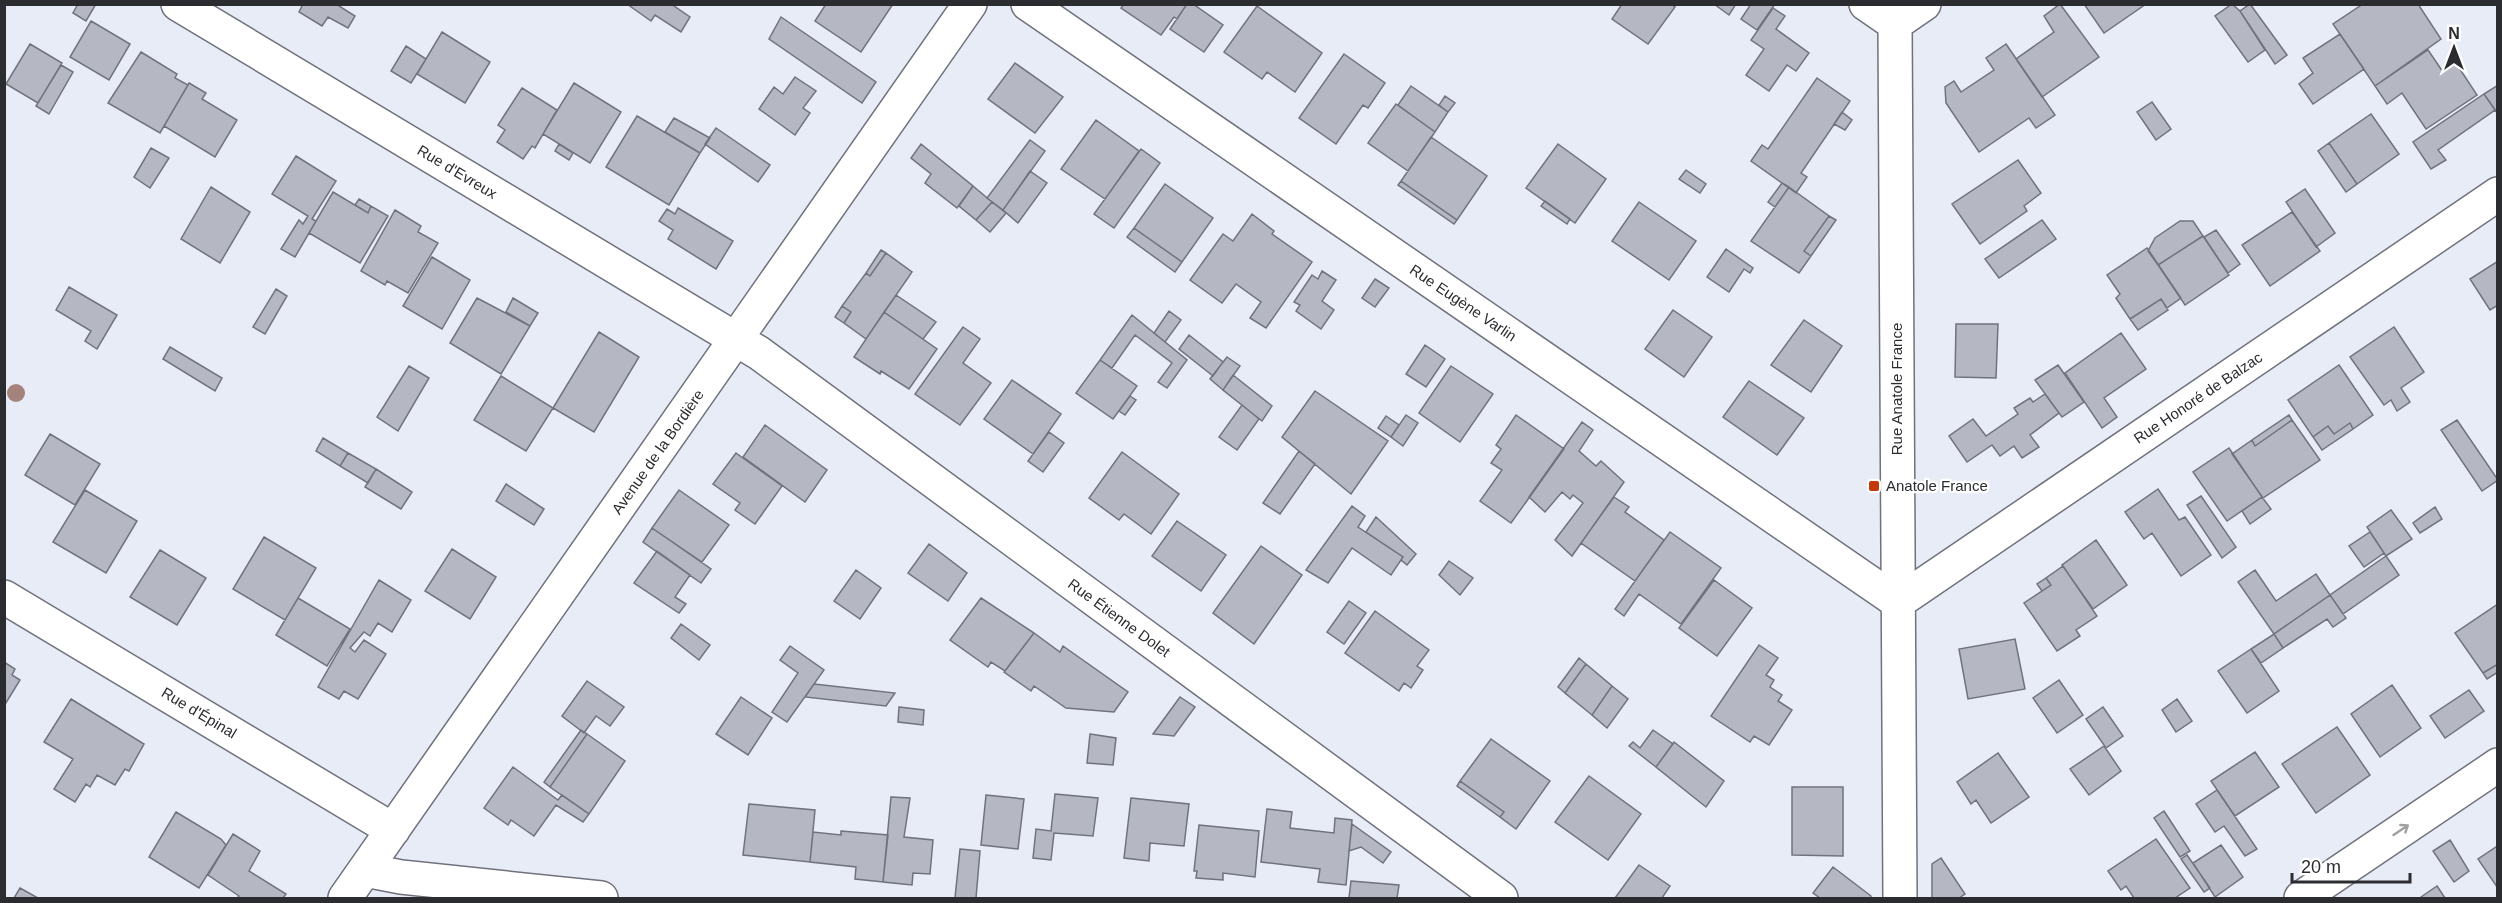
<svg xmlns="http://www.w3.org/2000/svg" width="2502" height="903" viewBox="0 0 2502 903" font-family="Arial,sans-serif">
	<rect width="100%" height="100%" fill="#e8ecf7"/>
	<!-- building -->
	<path fill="#b5b8c3" stroke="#70737d" stroke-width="1.5" d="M 78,4 L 96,4 L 86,21 L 73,13 Z
		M 303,4 L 336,4 L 355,16 L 348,28 L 328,17 L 322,26 L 299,12 Z
		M 627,4 L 671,4 L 690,17 L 681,32 L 655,15 L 651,21 Z
		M 826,4 L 893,4 L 861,52 L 815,21 Z
		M 1124,4 L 1187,4 L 1177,19 L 1174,17 L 1161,35 L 1121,8 Z
		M 1187,4 L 1193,4 L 1223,25 L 1204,52 L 1170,29 Z
		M 1622,4 L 1671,4 L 1675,7 L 1648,44 L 1612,19 Z
		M 1714,4 L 1736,4 L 1729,15 Z
		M 1751,4 L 1775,4 L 1757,30 L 1741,19 Z
		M 2060,4 L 2099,57 L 2042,97 L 2016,59 L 2054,32 L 2044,16 Z
		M 2084,4 L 2146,4 L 2104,33 Z
		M 2232,4 L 2240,11 L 2265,50 L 2248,62 L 2215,16 Z
		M 2250,4 L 2287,55 L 2275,64 L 2240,11 Z
		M 2363,4 L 2418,4 L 2441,39 L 2375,86 L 2333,24 Z
		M 1257,6 L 1322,53 L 1295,92 L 1267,72 L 1262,79 L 1224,52 Z
		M 1773,8 L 1785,16 L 1776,29 L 1809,53 L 1796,71 L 1787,65 L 1769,91 L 1746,75 L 1764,49 L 1751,40 Z
		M 781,17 L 876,82 L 862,103 L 769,39 Z
		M 91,21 L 130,44 L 109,80 L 70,57 Z
		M 442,32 L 490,62 L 465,103 L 417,74 Z
		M 2340,34 L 2364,69 L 2313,104 L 2299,84 L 2313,73 L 2303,58 Z
		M 30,44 L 62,63 L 38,103 L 6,84 Z
		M 2006,44 L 2055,115 L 2036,128 L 2029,118 L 1979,152 L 1946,103 L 1945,87 L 1954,81 L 1961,92 L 1994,70 L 1986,58 Z
		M 406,46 L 426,59 L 411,83 L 391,71 Z
		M 2428,50 L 2443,72 L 2456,63 L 2477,95 L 2426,129 L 2402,93 L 2387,104 L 2375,86 Z
		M 141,52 L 177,74 L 175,78 L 188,85 L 160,133 L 108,103 Z
		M 1344,54 L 1385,83 L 1368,108 L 1363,105 L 1336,144 L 1299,118 Z
		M 1015,63 L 1063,97 L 1035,133 L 988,99 Z
		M 61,65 L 73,72 L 49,114 L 36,106 Z
		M 795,77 L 816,91 L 803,108 L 810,113 L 795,135 L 759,109 L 774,87 L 783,94 Z
		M 1817,78 L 1850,101 L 1801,173 L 1807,177 L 1796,193 L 1751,161 L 1762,145 L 1768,149 Z
		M 189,83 L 206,93 L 202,99 L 237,120 L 215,157 L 164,126 Z
		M 574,83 L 621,112 L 590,163 L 543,134 Z
		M 2498,85 L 2498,114 L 2484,94 Z
		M 1411,86 L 1448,112 L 1435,132 L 1398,105 Z
		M 522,88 L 557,110 L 535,148 L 532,146 L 523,159 L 497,142 L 505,130 L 498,125 Z
		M 2484,94 L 2495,110 L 2438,150 L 2446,160 L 2431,169 L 2413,142 Z
		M 1445,96 L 1455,103 L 1448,112 L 1439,105 Z
		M 2152,102 L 2171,129 L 2156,140 L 2137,112 Z
		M 1396,104 L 1435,132 L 1408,171 L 1368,143 Z
		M 1842,112 L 1852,120 L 1845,130 L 1834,124 Z
		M 2371,114 L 2399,154 L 2357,184 L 2329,143 Z
		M 637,116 L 700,153 L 669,205 L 606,167 Z
		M 674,118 L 710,138 L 700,153 L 665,132 Z
		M 1096,120 L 1139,151 L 1105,199 L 1061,169 Z
		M 716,128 L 770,165 L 758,182 L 705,144 Z
		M 1431,137 L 1487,176 L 1457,220 L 1401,181 Z
		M 1030,140 L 1045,151 L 1003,210 L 987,198 Z
		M 2329,143 L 2357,184 L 2346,192 L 2318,151 Z
		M 559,144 L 573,153 L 569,160 L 555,151 Z
		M 921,144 L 973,186 L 957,208 L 925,183 L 931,174 L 911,158 Z
		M 1558,144 L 1606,179 L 1575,223 L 1526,188 Z
		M 151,148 L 169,158 L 150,188 L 134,177 Z
		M 1141,149 L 1160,163 L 1114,228 L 1094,214 Z
		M 296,156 L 336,181 L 312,219 L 316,221 L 295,257 L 281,249 L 299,220 L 303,224 L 308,216 L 272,194 Z
		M 2018,160 L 2041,193 L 2024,206 L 2027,211 L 1980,244 L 1952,204 Z
		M 1686,170 L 1706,184 L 1700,193 L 1679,179 Z
		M 1030,171 L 1047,183 L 1018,223 L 1003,210 Z
		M 1401,181 L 1457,220 L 1454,224 L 1398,185 Z
		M 1782,183 L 1789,187 L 1775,207 L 1768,202 Z
		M 1165,184 L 1213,218 L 1182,262 L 1134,228 Z
		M 973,186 L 992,202 L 976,220 L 959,206 Z
		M 211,187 L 250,212 L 220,263 L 181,239 Z
		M 1789,187 L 1829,216 L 1804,251 L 1811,256 L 1799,273 L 1751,241 Z
		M 2305,189 L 2335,233 L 2316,247 L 2286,202 Z
		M 333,192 L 368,213 L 371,206 L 388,216 L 360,263 L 309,233 Z
		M 359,199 L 371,206 L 368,213 L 355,205 Z
		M 1545,201 L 1570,219 L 1567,224 L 1541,206 Z
		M 992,202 L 1006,213 L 990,232 L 976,220 Z
		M 1639,202 L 1696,241 L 1669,280 L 1612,241 Z
		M 678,208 L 733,241 L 716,269 L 668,239 L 673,230 L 659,221 L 667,209 L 675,214 Z
		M 395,210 L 421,226 L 418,232 L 438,243 L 408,293 L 387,281 L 385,285 L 361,271 Z
		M 2292,212 L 2320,251 L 2270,286 L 2242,245 Z
		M 1252,214 L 1274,231 L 1272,234 L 1312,262 L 1266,328 L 1250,318 L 1261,302 L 1236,284 L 1222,303 L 1190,280 L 1223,234 L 1233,241 Z
		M 1829,216 L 1836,220 L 1811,256 L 1804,251 Z
		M 2042,220 L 2056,239 L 1999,278 L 1985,259 Z
		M 2180,221 L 2193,221 L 2203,236 L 2158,265 L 2148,251 L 2155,238 Z
		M 1134,228 L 1182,262 L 1175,272 L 1127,237 Z
		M 2216,230 L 2240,264 L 2228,273 L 2204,237 Z
		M 2203,236 L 2229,275 L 2185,305 L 2158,265 Z
		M 2147,248 L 2181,298 L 2167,308 L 2161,299 L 2130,319 L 2116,298 L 2120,294 L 2107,275 Z
		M 1726,249 L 1753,268 L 1750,273 L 1744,269 L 1729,292 L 1707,277 Z
		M 881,250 L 886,253 L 870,276 L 866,273 Z
		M 886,253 L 912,272 L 866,339 L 844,323 L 851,312 L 842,306 L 866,273 L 870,276 Z
		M 432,257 L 470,280 L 442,329 L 403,306 Z
		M 2498,261 L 2498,305 L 2490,310 L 2470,279 Z
		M 1322,271 L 1336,280 L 1322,301 L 1334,310 L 1321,329 L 1296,311 L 1300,305 L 1294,302 L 1312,275 L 1318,279 Z
		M 1375,279 L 1389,288 L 1375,307 L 1362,298 Z
		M 69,287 L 117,315 L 97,349 L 85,341 L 91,331 L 56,310 Z
		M 276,289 L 287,296 L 265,334 L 253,327 Z
		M 896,295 L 936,322 L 923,339 L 884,312 Z
		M 477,298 L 530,326 L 501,374 L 450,343 Z
		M 513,298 L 538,313 L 530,326 L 506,312 Z
		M 2161,299 L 2168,310 L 2138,330 L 2130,319 Z
		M 842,306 L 851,312 L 844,323 L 835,317 Z
		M 1673,310 L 1712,337 L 1684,377 L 1645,349 Z
		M 1169,311 L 1181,320 L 1165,342 L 1154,333 Z
		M 884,312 L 937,349 L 909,389 L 881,371 L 880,374 L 854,357 Z
		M 1132,315 L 1187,360 L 1167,388 L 1158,382 L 1172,363 L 1135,335 L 1112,368 L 1100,360 Z
		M 1804,320 L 1842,346 L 1811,392 L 1771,365 Z
		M 1956,324 L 1998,324 L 1996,378 L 1955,377 Z
		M 963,327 L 980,339 L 963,363 L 991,383 L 960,425 L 915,394 Z
		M 2394,327 L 2424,372 L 2401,388 L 2410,402 L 2397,411 L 2391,400 L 2384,405 L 2350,357 Z
		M 599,332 L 639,357 L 594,432 L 553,408 Z
		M 2121,333 L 2146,369 L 2104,398 L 2117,417 L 2102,428 L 2065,373 Z
		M 1189,335 L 1223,362 L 1213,376 L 1179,349 Z
		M 1425,345 L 1445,359 L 1426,387 L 1406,374 Z
		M 170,347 L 222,378 L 215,391 L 163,359 Z
		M 1227,357 L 1240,366 L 1223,390 L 1210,379 Z
		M 1100,360 L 1137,386 L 1113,419 L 1076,393 Z
		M 2058,365 L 2084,402 L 2062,417 L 2035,380 Z
		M 2339,365 L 2373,415 L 2353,429 L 2350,423 L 2334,434 L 2328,426 L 2313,437 L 2288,400 Z
		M 409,366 L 429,378 L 398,431 L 377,417 Z
		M 1451,366 L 1493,394 L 1460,442 L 1419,413 Z
		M 1233,375 L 1272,406 L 1262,421 L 1223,390 Z
		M 501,376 L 553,408 L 526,451 L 474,420 Z
		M 1012,380 L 1061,414 L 1033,454 L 984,419 Z
		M 1749,381 L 1804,418 L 1777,455 L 1723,417 Z
		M 1315,391 L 1388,441 L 1351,494 L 1282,437 Z
		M 2045,394 L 2059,413 L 2030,435 L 2039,447 L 2022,458 L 2014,446 L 2000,456 L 1992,445 L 1967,462 L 1949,436 L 1973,419 L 1986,436 L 2018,414 L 2014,408 L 2030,398 L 2033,402 Z
		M 1130,396 L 1136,400 L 1125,415 L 1119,411 Z
		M 1242,405 L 1259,419 L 1237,450 L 1219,437 Z
		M 1406,415 L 1418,423 L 1403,446 L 1391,437 Z
		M 1516,415 L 1564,449 L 1511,523 L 1480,501 L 1502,470 L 1491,463 L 1501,449 L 1496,445 Z
		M 2289,415 L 2292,420 L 2255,446 L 2252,440 Z
		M 1386,416 L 1399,425 L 1391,437 L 1378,428 Z
		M 2292,420 L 2320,460 L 2263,498 L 2232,454 L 2252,440 L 2255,446 Z
		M 2457,420 L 2498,480 L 2482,491 L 2441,430 Z
		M 1582,422 L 1593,430 L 1579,451 L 1596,466 L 1601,461 L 1624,482 L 1572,556 L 1555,540 L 1583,503 L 1573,495 L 1570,499 L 1562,492 L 1545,512 L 1529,497 Z
		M 2350,423 L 2353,429 L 2322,450 L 2313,437 L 2328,426 L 2334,434 Z
		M 765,425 L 827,470 L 805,502 L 743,457 Z
		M 1049,432 L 1064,443 L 1043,472 L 1028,461 Z
		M 50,434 L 100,464 L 75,505 L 25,475 Z
		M 323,438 L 348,453 L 340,466 L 316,451 Z
		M 2229,448 L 2262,497 L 2227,521 L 2193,472 Z
		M 1299,451 L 1315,464 L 1280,514 L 1263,503 Z
		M 1122,452 L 1179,494 L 1151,534 L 1124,514 L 1119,520 L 1089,498 Z
		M 348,453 L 376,469 L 368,483 L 340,466 Z
		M 736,453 L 782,486 L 755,524 L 735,510 L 740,503 L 713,484 Z
		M 376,469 L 412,492 L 401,509 L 365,487 Z
		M 506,484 L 544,509 L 534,525 L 496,501 Z
		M 2158,489 L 2179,520 L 2185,517 L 2211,555 L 2181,576 L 2152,533 L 2144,539 L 2125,512 Z
		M 85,490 L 137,521 L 106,573 L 53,542 Z
		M 679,490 L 729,525 L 702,562 L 652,528 Z
		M 2201,496 L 2236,547 L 2222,558 L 2187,505 Z
		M 1614,497 L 1629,507 L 1625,512 L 1664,540 L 1635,581 L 1581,543 Z
		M 2262,497 L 2271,509 L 2250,524 L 2242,511 Z
		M 1352,506 L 1365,516 L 1358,527 L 1403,557 L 1391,575 L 1352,548 L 1328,583 L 1306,570 Z
		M 2435,507 L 2442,519 L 2420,533 L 2413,523 Z
		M 2391,510 L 2412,539 L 2386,556 L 2367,527 Z
		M 1376,517 L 1416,554 L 1407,565 L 1401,560 L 1403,557 L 1366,532 Z
		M 1177,521 L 1226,555 L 1201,591 L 1152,556 Z
		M 652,528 L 711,569 L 701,583 L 643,542 Z
		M 1670,532 L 1721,568 L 1681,624 L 1639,594 L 1624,616 L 1615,609 Z
		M 2370,532 L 2384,553 L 2364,567 L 2349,546 Z
		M 264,537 L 316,568 L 285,620 L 233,589 Z
		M 2096,540 L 2127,585 L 2093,609 L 2062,565 Z
		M 929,544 L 967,573 L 948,601 L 908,573 Z
		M 1261,546 L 1302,575 L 1254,644 L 1213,613 Z
		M 452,549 L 496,577 L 470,619 L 425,591 Z
		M 160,550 L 206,578 L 177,625 L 130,597 Z
		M 657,551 L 690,575 L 675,597 L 686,604 L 679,613 L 634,583 Z
		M 2386,556 L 2399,575 L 2343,614 L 2330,595 Z
		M 1449,561 L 1473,578 L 1460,595 L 1439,575 Z
		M 2063,566 L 2097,616 L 2076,630 L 2080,636 L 2057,651 L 2024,603 L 2051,585 L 2046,578 Z
		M 856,570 L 881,588 L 860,619 L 834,601 Z
		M 2255,570 L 2276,601 L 2316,574 L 2330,595 L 2274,634 L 2238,582 Z
		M 2046,578 L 2051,585 L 2042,591 L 2037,584 Z
		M 379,580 L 411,600 L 392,632 L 378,623 L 370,636 L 364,632 L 350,648 L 355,652 L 364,640 L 386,654 L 358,699 L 344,691 L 339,699 L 318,687 Z
		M 1714,580 L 1752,608 L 1717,656 L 1679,628 Z
		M 2330,595 L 2346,618 L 2333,627 L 2327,619 L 2283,648 L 2274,634 Z
		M 298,598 L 350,629 L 327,666 L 276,635 Z
		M 981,598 L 1034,633 L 1005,671 L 991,662 L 988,667 L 950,640 Z
		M 1349,601 L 1366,613 L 1344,644 L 1327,632 Z
		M 2498,604 L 2498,664 L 2483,673 L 2455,633 Z
		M 1375,611 L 1429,650 L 1417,666 L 1423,670 L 1411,688 L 1404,683 L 1399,691 L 1345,653 Z
		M 681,624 L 710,645 L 699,660 L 671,638 Z
		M 1034,633 L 1060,652 L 1063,646 L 1128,692 L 1114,712 L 1066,708 L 1034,686 L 1031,691 L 1004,672 Z
		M 2274,634 L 2283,648 L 2261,663 L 2251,649 Z
		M 2015,639 L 2025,689 L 1968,699 L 1959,649 Z
		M 1759,645 L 1778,658 L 1766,675 L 1774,680 L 1770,687 L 1782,695 L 1778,701 L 1792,710 L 1769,745 L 1754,736 L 1750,742 L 1711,716 Z
		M 790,646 L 824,670 L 787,722 L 772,712 L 798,673 L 780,660 Z
		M 2251,649 L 2279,691 L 2247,713 L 2218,671 Z
		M 1579,658 L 1586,664 L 1565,693 L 1558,687 Z
		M 4,662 L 15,669 L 12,675 L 20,680 L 4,706 Z
		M 1586,664 L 1612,686 L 1592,715 L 1565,693 Z
		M 2498,664 L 2498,672 L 2487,679 L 2483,673 Z
		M 2059,680 L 2083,715 L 2057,733 L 2033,698 Z
		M 587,681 L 624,707 L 610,726 L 596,716 L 584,733 L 562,716 Z
		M 814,684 L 895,693 L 886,706 L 805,697 Z
		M 2392,685 L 2421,728 L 2380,757 L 2351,714 Z
		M 1612,686 L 1628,699 L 1607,728 L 1592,715 Z
		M 2469,690 L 2484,711 L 2445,738 L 2430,716 Z
		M 741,697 L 772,718 L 748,755 L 716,734 Z
		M 1180,697 L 1195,707 L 1174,736 L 1153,734 Z
		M 71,699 L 144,744 L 129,771 L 125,769 L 115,785 L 97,775 L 90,787 L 86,784 L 75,802 L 54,789 L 73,759 L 44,742 Z
		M 2177,699 L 2192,721 L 2176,732 L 2162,710 Z
		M 899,707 L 924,710 L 923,725 L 898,722 Z
		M 2103,707 L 2123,736 L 2106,748 L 2086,719 Z
		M 2337,727 L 2370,775 L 2316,813 L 2282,764 Z
		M 581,730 L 587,734 L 550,787 L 544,782 Z
		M 1653,730 L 1673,744 L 1656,767 L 1629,746 L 1633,742 L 1640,748 Z
		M 587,734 L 625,761 L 589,814 L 550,787 Z
		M 1090,734 L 1116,738 L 1113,765 L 1087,763 Z
		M 1491,739 L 1550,781 L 1516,829 L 1500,817 L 1504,812 L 1460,781 Z
		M 1674,742 L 1724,781 L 1706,807 L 1656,767 Z
		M 2104,746 L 2121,771 L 2089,795 L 2070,769 Z
		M 2255,752 L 2279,787 L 2235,816 L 2211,781 Z
		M 1998,753 L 2029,797 L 1991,823 L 1976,800 L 1971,804 L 1957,782 Z
		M 513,767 L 558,800 L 562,795 L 589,814 L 583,822 L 556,805 L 534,836 L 511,820 L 508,825 L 484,808 Z
		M 1589,776 L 1641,814 L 1608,860 L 1555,822 Z
		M 1460,781 L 1504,812 L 1500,817 L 1457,786 Z
		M 1792,787 L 1843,787 L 1843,856 L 1792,855 Z
		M 2217,790 L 2257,849 L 2245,856 L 2224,826 L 2215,832 L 2196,804 Z
		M 1055,794 L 1098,798 L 1093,836 L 1054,833 L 1051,860 L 1033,858 L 1036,829 L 1051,831 Z
		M 986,795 L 1024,799 L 1018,849 L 981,845 Z
		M 891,797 L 910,798 L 904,837 L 933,840 L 930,874 L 913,873 L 912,885 L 883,882 Z
		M 1131,798 L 1189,804 L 1184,846 L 1150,843 L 1149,861 L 1124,858 Z
		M 749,804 L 815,810 L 810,862 L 743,855 Z
		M 1267,809 L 1292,812 L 1290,828 L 1334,833 L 1335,818 L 1352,820 L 1346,885 L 1318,882 L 1320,869 L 1261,862 Z
		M 2164,811 L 2190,851 L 2180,857 L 2154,818 Z
		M 176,812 L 221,839 L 226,845 L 199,888 L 149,857 Z
		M 1352,824 L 1391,852 L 1383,863 L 1361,847 L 1349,851 Z
		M 1199,825 L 1259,831 L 1255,877 L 1223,873 L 1223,880 L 1196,878 L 1197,871 L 1194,871 Z
		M 841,831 L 888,835 L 883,882 L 855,879 L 856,867 L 810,862 L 813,832 L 841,835 Z
		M 233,834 L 260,851 L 249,871 L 286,894 L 283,898 L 237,898 L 239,896 L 208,875 Z
		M 2156,839 L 2190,888 L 2175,898 L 2134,898 L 2126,886 L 2121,890 L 2108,871 Z
		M 2450,840 L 2469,871 L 2454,882 L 2433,851 Z
		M 2221,845 L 2243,877 L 2215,897 L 2193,863 Z
		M 2496,847 L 2498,849 L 2497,887 L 2478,859 Z
		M 960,849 L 980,851 L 976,898 L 955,898 Z
		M 2187,855 L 2210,888 L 2204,892 L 2181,859 Z
		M 1941,858 L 1965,894 L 1959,898 L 1932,898 L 1932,864 Z
		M 1639,865 L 1670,886 L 1662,898 L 1615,898 Z
		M 1833,867 L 1871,896 L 1871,898 L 1820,898 L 1813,893 Z
		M 1351,881 L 1399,885 L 1397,898 L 1349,898 Z
		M 2437,886 L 2445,898 L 2422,898 L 2421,897 Z
		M 20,888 L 38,898 L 14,898 Z"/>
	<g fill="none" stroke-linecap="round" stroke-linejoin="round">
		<!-- street casing -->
		<g stroke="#6f727c" stroke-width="36">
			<path id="street" d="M 178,4 L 759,353 L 1501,898
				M 1028,4 L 1898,602 L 2498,194
				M 1866,4 L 1895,24
				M 1895,24 L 1900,898
				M 1895,24 L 1924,4
				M 4,597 L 393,830
				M 365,870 L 401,877 L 601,898
				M 345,898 L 970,4
				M 2301,898 L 2498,765"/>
		</g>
		<!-- street -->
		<use href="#street" stroke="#fff" stroke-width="33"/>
	</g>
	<!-- trees -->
	<circle fill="#a5827c" cx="16" cy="393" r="9"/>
	<!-- one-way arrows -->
	<defs><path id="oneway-shaft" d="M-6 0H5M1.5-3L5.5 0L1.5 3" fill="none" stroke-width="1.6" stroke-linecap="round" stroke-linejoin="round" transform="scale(1.5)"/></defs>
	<use stroke="#a0a0a2" href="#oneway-shaft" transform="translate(2401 830) rotate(-34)"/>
	<!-- markers -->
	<rect fill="#c23a0b" stroke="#fff" stroke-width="2" x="1868" y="480" width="12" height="12" rx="3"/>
	<g text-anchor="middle" stroke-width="4.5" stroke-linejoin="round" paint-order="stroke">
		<!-- street labels -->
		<g font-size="15" fill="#2b2c30" stroke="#fff">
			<text transform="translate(457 172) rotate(31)" y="5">Rue d'Evreux</text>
			<text transform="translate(1463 303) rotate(34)" y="5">Rue Eugène Varlin</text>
			<text transform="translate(1897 389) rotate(-90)" y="5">Rue Anatole France</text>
			<text transform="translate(2198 398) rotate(-34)" y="5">Rue Honoré de Balzac</text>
			<text transform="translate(658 452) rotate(-55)" y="5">Avenue de la Bordière</text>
			<text transform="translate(1119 618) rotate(36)" y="5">Rue Étienne Dolet</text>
			<text transform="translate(199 713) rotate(31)" y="5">Rue d'Épinal</text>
		</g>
		<!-- poi labels -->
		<g font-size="15" fill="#2b2c30" stroke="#fff" text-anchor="start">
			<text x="1886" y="491">Anatole France</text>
		</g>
	</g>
	<!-- border -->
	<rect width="2502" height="903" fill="none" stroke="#2b2c30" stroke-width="12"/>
	<!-- north arrow -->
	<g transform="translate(2454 48)" stroke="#ffffff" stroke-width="4.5" paint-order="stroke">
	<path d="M0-4.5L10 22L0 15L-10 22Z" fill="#2b2c30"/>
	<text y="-9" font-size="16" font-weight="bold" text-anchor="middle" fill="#2b2c30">N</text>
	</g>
	<!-- scale -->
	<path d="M2292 873v9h118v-9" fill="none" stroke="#2b2c30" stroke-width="3"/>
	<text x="2301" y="873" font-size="18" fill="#2b2c30" stroke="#ffffff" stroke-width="4.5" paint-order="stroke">20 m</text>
</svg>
